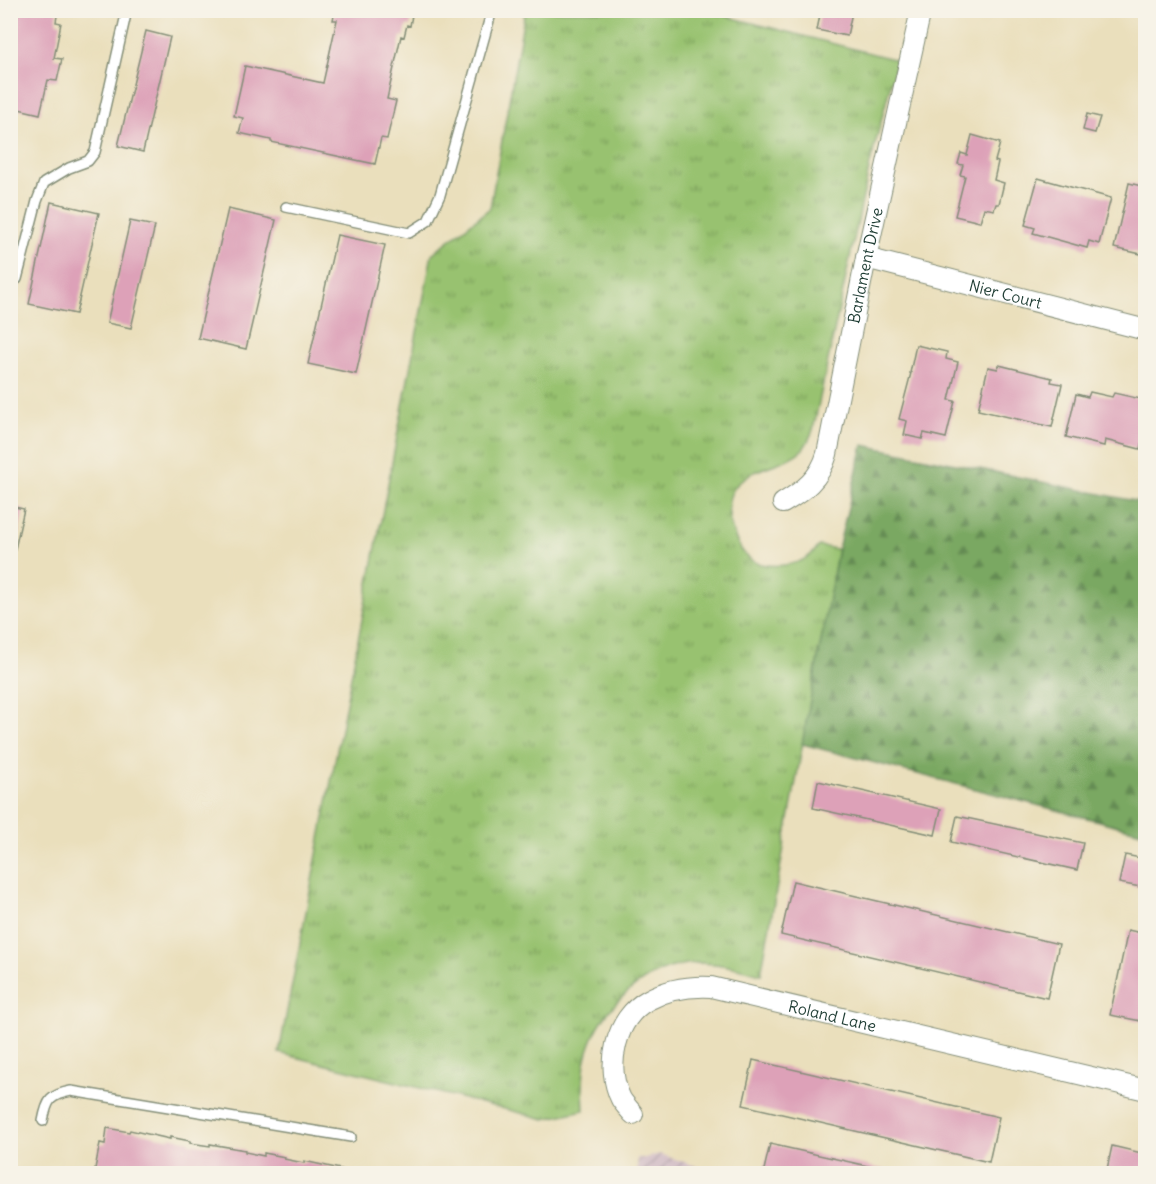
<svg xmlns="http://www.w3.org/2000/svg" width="1156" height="1184" viewBox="0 0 1156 1184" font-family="Delius,sans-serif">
	<defs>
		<pattern id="industrial-furrows" width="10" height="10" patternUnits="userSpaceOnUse" patternTransform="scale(1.5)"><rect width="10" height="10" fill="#d2bdc6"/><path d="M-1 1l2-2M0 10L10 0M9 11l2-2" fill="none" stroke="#aa9ba2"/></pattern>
		<pattern id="grass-tufts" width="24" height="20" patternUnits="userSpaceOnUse" patternTransform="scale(1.5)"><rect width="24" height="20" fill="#98c26f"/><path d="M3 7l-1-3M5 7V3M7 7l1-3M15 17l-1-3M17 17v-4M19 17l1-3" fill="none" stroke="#7b9f5c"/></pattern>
		<pattern id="forest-firs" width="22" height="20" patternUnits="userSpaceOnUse" patternTransform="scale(1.5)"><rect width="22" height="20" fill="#7aa862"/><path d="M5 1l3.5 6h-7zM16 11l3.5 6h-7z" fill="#638a52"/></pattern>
	</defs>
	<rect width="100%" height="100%" fill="#f7f3e8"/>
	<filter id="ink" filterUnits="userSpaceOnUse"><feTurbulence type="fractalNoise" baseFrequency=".0167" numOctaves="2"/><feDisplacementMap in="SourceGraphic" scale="12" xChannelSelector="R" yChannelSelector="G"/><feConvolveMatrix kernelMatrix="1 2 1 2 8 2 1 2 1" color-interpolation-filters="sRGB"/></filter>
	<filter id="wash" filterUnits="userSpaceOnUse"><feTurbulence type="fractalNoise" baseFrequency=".008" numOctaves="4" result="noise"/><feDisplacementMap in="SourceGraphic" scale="24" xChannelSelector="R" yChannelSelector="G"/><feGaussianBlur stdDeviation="1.35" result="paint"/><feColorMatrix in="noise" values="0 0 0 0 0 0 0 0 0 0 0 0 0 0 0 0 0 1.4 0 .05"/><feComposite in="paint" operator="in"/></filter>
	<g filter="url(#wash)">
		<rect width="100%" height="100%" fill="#eadfbc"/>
		<!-- industrial -->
		<path fill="url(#industrial-furrows)" d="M 660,1154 L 705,1169 L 726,1173 L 638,1173 L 637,1158 L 645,1158 Z"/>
		<!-- grass -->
		<path fill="url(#grass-tufts)" stroke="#5c8052" stroke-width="1.5" d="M 525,11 L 706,11 L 897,60 L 870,164 L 813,430 C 810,437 807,445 802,450 C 782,468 745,466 732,492 C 726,503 729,520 733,532 C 743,560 755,568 784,565 C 791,564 800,562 806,558 C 811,556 815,550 819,546 L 838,549 L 761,974 C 740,968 720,963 698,963 C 646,965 597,1009 586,1059 C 582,1075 583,1093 584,1110 L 545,1119 L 279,1053 L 432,254 L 490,208 Z"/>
		<!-- forest -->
		<path fill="url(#forest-firs)" stroke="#4c724b" stroke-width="1.5" d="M 863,445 L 1145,503 L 1145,833 L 802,744 L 838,549 Z"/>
		<g id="blocks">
			<!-- building -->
			<path fill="#dda1b8" d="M 12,10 L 58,10 L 56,22 L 61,23 L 54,58 L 62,59 L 57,81 L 48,80 L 40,114 L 10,107 L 10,39 L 15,16 L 11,15 Z
				M 335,10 L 413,10 L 410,26 L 407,25 L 404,37 L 401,36 L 387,99 L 396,101 L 387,139 L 381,138 L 375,164 L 271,142 L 271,140 L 239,133 L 243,118 L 234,116 L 245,66 L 323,83 L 337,20 L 333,20 Z
				M 821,10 L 858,10 L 857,13 L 852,12 L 847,36 L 817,30 Z
				M 146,31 L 170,37 L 143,152 L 118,146 Z
				M 1087,114 L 1100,117 L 1095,133 L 1083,130 Z
				M 972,135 L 1000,143 L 995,161 L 998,162 L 994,180 L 1004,183 L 999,204 L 996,204 L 994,210 L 984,208 L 980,222 L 955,216 L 965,176 L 960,175 L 963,165 L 958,164 L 961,153 L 967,155 Z
				M 1038,178 L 1111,198 L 1099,244 L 1089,241 L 1087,248 L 1033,233 L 1035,228 L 1025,225 Z
				M 1129,183 L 1146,187 L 1146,244 L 1144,243 L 1141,254 L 1114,248 Z
				M 51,202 L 99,213 L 76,314 L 29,304 Z
				M 228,209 L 276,220 L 246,349 L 198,338 Z
				M 130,221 L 155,226 L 131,328 L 107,323 Z
				M 337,235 L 385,245 L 356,374 L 308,364 Z
				M 916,345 L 947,352 L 946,359 L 958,362 L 949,400 L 955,401 L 946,438 L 924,433 L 922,439 L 904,435 L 907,421 L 899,419 L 911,373 L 910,373 Z
				M 999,365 L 1052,378 L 1051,382 L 1062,384 L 1052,427 L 978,410 L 988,367 L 998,369 Z
				M 1090,392 L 1112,397 L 1114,393 L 1141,399 L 1140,404 L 1146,405 L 1146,426 L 1140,449 L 1105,440 L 1104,446 L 1066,437 L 1076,394 L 1088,397 Z
				M 10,506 L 24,509 L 11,567 L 10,567 Z
				M 818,781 L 941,809 L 935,835 L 813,808 Z
				M 957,816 L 1083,843 L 1077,870 L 951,842 Z
				M 1125,855 L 1146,859 L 1146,888 L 1119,883 Z
				M 793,881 L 1059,944 L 1047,998 L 781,935 Z
				M 1128,930 L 1146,934 L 1146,1022 L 1110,1015 Z
				M 753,1060 L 999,1117 L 989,1162 L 743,1105 Z
				M 107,1128 L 129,1132 L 130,1130 L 170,1139 L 170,1137 L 190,1141 L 190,1143 L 210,1146 L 210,1144 L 245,1150 L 245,1152 L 264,1156 L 264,1153 L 285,1157 L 284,1159 L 304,1163 L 304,1161 L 345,1170 L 344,1174 L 94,1174 L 100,1143 L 105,1144 Z
				M 770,1144 L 899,1173 L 899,1174 L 763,1174 Z
				M 1112,1146 L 1146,1154 L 1146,1174 L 1106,1174 Z"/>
		</g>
	</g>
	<g filter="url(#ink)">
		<use href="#blocks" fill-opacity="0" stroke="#848e78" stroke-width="1.5"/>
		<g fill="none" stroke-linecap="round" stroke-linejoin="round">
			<!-- lane casing -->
			<g stroke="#848e78" stroke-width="12">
				<path id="lane" d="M 286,207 L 409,233 L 428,221 L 440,195 L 492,10
					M 17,279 L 37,201 L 44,183 L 69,168 L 88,161 L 95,152 L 127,10
					M 43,1121 C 47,1100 50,1095 71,1091 L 351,1137"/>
			</g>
			<!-- street casing -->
			<g stroke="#848e78" stroke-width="22">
				<g id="street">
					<path id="s1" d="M 866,258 L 1146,330"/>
					<path id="s2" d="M 783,503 C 803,491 820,479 827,454 L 866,258 L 921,10"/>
					<path id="s3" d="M 633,1114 C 629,1109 624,1104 621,1099 C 605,1067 615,1018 648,1000 C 668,989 690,986 711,987 L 1146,1090"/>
				</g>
			</g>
			<!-- lane -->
			<use href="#lane" stroke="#fff" stroke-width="9"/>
			<!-- street -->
			<use href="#street" stroke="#fff" stroke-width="20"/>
		</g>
	</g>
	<g text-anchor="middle" stroke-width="5" stroke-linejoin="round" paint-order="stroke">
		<!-- street labels -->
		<g font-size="16" fill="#1f3d34" stroke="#f7f3e8">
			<text dy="6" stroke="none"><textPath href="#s2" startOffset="260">Barlament Drive</textPath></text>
			<text dy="6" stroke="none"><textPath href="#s1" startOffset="144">Nier Court</textPath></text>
			<text dy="6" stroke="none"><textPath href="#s3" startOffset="321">Roland Lane</textPath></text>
		</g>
	</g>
	<!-- margin -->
	<rect width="1156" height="1184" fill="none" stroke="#f7f3e8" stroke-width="36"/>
</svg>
